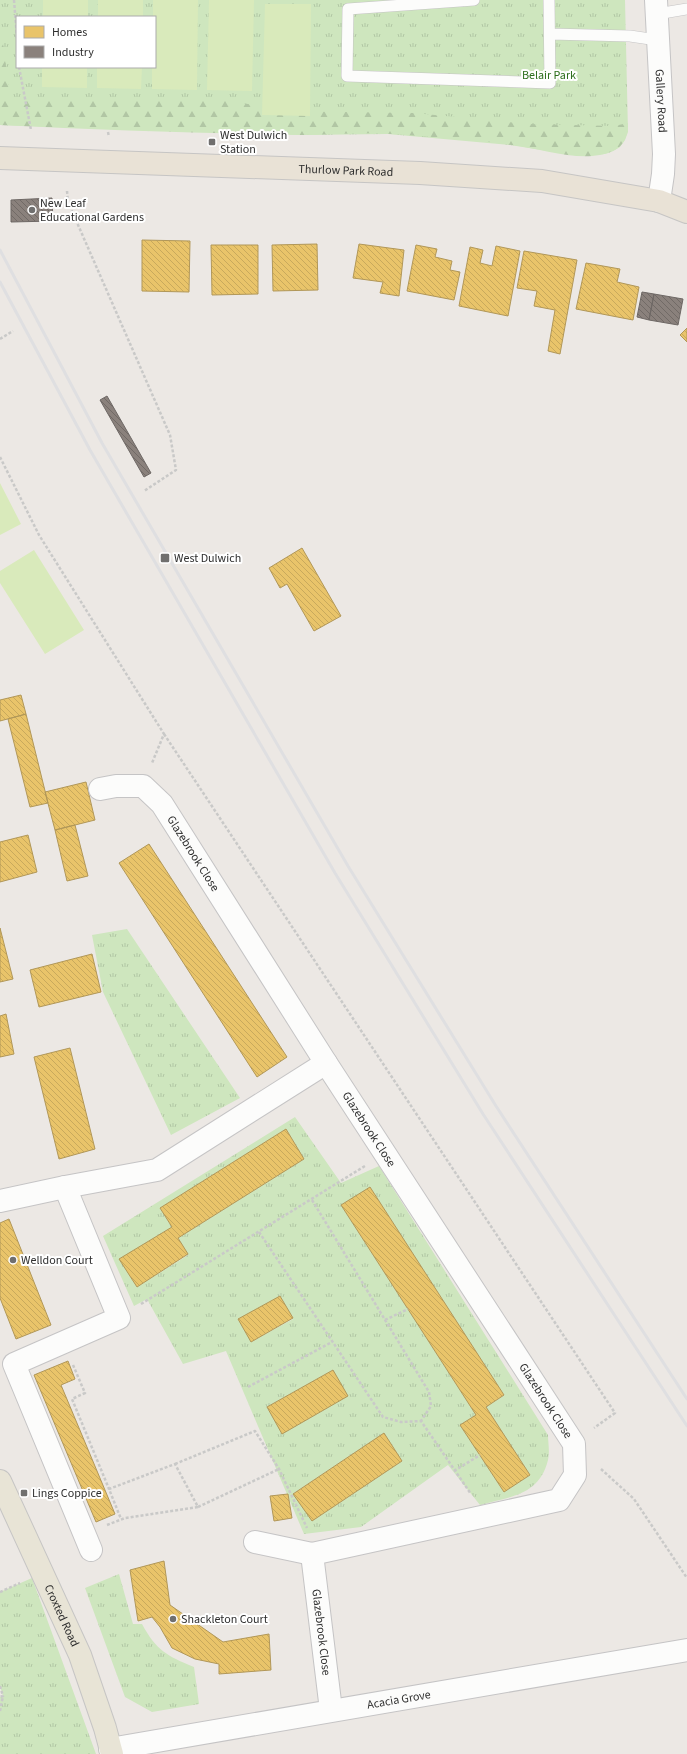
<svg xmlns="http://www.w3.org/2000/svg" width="687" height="1754" viewBox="0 0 687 1754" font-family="'Source Sans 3',sans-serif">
	<defs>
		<pattern id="grass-tufts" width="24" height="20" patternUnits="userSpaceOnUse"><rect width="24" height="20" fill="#cee6be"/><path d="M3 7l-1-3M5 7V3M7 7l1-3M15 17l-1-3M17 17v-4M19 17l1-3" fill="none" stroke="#b1c6a4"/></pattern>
		<pattern id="forest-firs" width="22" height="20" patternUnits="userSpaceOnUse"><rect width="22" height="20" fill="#cee6be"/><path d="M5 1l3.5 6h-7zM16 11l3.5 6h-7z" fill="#b1c6a4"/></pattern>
		<pattern id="homes-back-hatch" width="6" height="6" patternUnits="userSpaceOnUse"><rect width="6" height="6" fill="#e9c46a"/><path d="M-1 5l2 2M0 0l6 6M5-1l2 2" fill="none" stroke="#c8a95c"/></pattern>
		<pattern id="industry-back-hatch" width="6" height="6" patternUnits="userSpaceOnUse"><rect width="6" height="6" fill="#8a817c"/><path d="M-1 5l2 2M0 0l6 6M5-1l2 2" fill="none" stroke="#716a66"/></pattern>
	</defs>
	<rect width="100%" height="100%" fill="#ece8e4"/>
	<!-- grass -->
	<path fill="url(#grass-tufts)" fill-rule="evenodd" d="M 0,0 L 625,0 L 628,132 L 625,140 L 620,147 L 613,151 L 604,154 L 580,156 L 510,145 L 388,134 L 302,135 L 0,125 ZM 17,17 L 155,17 L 155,67 L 17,67 Z
		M 127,929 L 240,1098 L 171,1135 L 103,992 L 92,935 Z
		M 295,1117 L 341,1183 L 379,1166 L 548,1435 C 548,1442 550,1452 548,1460 C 539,1496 511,1496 480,1505 L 448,1465 L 361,1527 L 304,1534 L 226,1351 L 183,1364 L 147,1299 L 134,1306 L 103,1236 ZM 286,1129 L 304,1159 L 178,1238 L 188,1255 L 137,1287 L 120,1259 L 172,1227 L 160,1208 ZM 370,1187 L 504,1395 L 486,1407 L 530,1475 L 504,1492 L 460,1425 L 476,1415 L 341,1205 ZM 280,1296 L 293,1319 L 251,1342 ZM 333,1370 L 347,1396 L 282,1433 L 267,1407 ZM 384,1433 L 402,1461 L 312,1521 L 294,1493 Z
		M 119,1574 L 133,1624 L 142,1624 C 156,1650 167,1656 194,1667 L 199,1704 L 152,1712 L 125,1697 L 85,1588 Z
		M 32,1578 L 96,1754 L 0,1754 L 0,1697 L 3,1696 L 0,1686 L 0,1592 Z"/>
	<!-- forest -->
	<path fill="url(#forest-firs)" d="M 0,21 L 10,97 L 229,100 L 280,111 L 414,113 L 528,124 L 614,126 L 628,123 C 628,147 614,154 592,156 C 568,158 536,148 512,145 C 472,139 431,137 391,134 C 361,132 330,135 300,135 C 200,133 100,130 0,125 Z"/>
	<!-- pitch -->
	<path fill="#d9eabb" d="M 43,0 L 88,0 L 88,17 L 43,17 Z
		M 98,0 L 143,0 L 143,17 L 98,17 Z
		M 153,0 L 198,0 L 197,90 L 152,89 L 152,67 L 155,67 L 155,17 L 153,17 Z
		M 209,0 L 254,0 L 252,91 L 207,90 Z
		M 265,4 L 311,4 L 310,116 L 262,115 Z
		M 42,67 L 87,67 L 87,88 L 42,87 Z
		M 97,67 L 142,67 L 141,89 L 97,88 Z
		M 0,483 L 21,524 L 0,535 Z
		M 34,550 L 84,630 L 45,654 L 0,583 L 0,571 Z"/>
	<!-- homes -->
	<path fill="url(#homes-back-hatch)" stroke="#b19758" d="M 142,240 L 190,241 L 189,292 L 142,291 Z
		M 317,244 L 318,290 L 273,291 L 272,245 Z
		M 359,244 L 404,250 L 399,296 L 380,293 L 383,282 L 353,278 Z
		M 211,245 L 258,245 L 258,294 L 212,295 Z
		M 416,245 L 437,249 L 435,257 L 452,261 L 450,270 L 460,272 L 454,300 L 407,291 Z
		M 496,246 L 520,251 L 508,316 L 459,306 L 470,247 L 483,250 L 480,263 L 492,266 Z
		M 524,251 L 577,260 L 560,354 L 548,351 L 555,310 L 534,306 L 537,291 L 517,288 Z
		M 586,263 L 620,269 L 617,282 L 639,287 L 633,320 L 576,309 Z
		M 687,328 L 687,342 L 680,335 Z
		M 302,548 L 341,616 L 314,631 L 287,584 L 280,588 L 269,568 Z
		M 21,695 L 26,714 L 0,721 L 0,700 Z
		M 26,714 L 48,803 L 30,807 L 8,719 Z
		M 86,782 L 95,820 L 55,830 L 45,792 Z
		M 75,825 L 88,876 L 67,881 L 55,830 Z
		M 28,835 L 37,872 L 0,882 L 0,842 Z
		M 149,844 L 287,1057 L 257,1077 L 119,863 Z
		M 0,928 L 13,979 L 0,982 Z
		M 92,954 L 101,992 L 39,1007 L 30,970 Z
		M 6,1014 L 14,1054 L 0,1057 L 0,1016 Z
		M 70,1048 L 95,1149 L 59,1159 L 34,1057 Z
		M 286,1129 L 304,1159 L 178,1238 L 188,1254 L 137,1287 L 119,1259 L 172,1227 L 160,1208 Z
		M 370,1187 L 504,1395 L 486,1407 L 530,1475 L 504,1492 L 460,1425 L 476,1415 L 341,1205 Z
		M 9,1219 L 51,1325 L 16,1339 L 0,1298 L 0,1223 Z
		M 280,1296 L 293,1318 L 251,1342 L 238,1319 Z
		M 68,1361 L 75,1379 L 61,1385 L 115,1514 L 96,1522 L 34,1375 Z
		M 333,1370 L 348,1396 L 282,1434 L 267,1407 Z
		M 384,1433 L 402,1461 L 312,1521 L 293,1494 Z
		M 288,1494 L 292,1518 L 274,1521 L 270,1496 Z
		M 164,1561 L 170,1605 L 223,1642 L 269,1634 L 271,1670 L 219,1674 L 219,1664 L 195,1659 L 172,1648 L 160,1627 L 152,1617 L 138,1621 L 130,1570 Z"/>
	<!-- industry -->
	<path fill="url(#industry-back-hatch)" stroke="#6e6865" d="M 52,198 L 53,221 L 11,222 L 11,200 Z
		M 642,292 L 654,294 L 649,320 L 637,317 Z
		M 654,294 L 683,299 L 678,325 L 649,320 Z
		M 107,396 L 151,473 L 144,477 L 100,400 Z"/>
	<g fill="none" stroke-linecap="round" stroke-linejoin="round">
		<!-- service casing -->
		<g stroke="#c5c4c5" stroke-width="12">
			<path id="service" d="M 474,0 L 348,9 L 347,76 L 550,83 L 549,0
				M 657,14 L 687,9
				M 550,34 L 630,36 L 657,40"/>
		</g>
		<!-- minor casing -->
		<g stroke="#c5c4c5" stroke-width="24">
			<g id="minor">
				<path id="s1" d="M 100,789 L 116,786 L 143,786 L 162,804 L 326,1063 L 574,1444 L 575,1475 L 559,1500 L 312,1554 L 331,1710"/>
				<path d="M 65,1187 L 119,1318 L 14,1364 L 91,1550"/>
				<path d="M 0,1201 L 65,1187 L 157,1170 L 326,1063"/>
				<path d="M 255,1542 L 312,1554"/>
				<path id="s2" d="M 110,1749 L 687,1650"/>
			</g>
		</g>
		<!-- tertiary casing -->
		<g stroke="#c5c4c5" stroke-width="24">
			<g id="tertiary">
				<path id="s3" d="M 656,0 L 664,154 L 663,174 L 659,201"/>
			</g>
		</g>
		<!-- primary casing -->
		<g stroke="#c6c5c4" stroke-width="24">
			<g id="primary">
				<path id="s4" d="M 0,1481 L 80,1655 L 105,1728 L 112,1754"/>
			</g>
		</g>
		<!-- trunk casing -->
		<g stroke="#c6c5c4" stroke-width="24">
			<g id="trunk">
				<path id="s5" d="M 0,158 L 420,173 L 542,181 L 659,201 L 687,212"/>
			</g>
		</g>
		<!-- path -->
		<path stroke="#c9c9c8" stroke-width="2.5" stroke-dasharray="3 2" stroke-linecap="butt" d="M 14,0 L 17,38
			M 19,67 L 31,130
			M 108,132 L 109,137
			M 67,191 L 68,202 L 170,435 L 176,470 L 144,491
			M 0,339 L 13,331
			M 0,457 L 39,535 L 164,734 L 152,763
			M 164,734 L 615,1413 L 594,1428
			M 312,1200 L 429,1392 L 431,1406 L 421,1421
			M 259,1232 L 383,1417 L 401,1422 L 421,1421 L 471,1494
			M 141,1304 L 365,1166
			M 385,1320 L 408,1309
			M 73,1365 L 85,1393 L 72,1399 L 109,1489
			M 248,1387 L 332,1342
			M 175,1464 L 255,1431 L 279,1469 L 307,1528
			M 601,1469 L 634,1499 L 687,1578
			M 454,1471 L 480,1455
			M 198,1507 L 279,1469
			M 107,1525 L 125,1518 L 198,1507 L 175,1464 L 109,1489 L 121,1519
			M 0,1592 L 20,1583
			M 0,1686 L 3,1696 L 0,1697
			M 0,1711 L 3,1696"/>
		<!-- service -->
		<use href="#service" stroke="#fcfcfb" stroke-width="11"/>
		<!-- minor -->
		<use href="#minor" stroke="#fcfcfb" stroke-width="22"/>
		<!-- tertiary -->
		<use href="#tertiary" stroke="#fcfcfb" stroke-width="22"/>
		<!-- primary -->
		<use href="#primary" stroke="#e8e4d6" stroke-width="22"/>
		<!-- trunk -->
		<use href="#trunk" stroke="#e9e2d6" stroke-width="22"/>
		<!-- rail -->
		<path stroke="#dfdfe1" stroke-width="3" d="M 0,250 L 102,443 L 348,866 L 496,1106 L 687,1399
			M 0,282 L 90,450 L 335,873 L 483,1114 L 687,1426"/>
	</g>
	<!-- markers -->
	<g fill="#706f6e" stroke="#fff" stroke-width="1.5">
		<rect x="208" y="138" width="8" height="8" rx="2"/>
		<circle cx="32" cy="210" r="4"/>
		<rect x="160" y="553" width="10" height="10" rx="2"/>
		<circle cx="13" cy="1260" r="4"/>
		<rect x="20" y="1489" width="8" height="8" rx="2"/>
		<circle cx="173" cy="1619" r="4"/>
	</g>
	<g text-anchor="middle" stroke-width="4" stroke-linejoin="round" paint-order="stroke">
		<!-- park labels -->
		<g font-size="12" fill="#2c6e1b" stroke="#fff">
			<text x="549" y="79">Belair Park</text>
		</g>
		<!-- street labels -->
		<g font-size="12" fill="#2e2e2e" stroke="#fff">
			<text dy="4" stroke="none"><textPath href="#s3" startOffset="101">Gallery Road</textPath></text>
			<text dy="4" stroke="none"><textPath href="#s5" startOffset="346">Thurlow Park Road</textPath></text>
			<text dy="4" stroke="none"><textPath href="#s1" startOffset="128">Glazebrook Close</textPath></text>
			<text dy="4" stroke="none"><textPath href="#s1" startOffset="455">Glazebrook Close</textPath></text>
			<text dy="4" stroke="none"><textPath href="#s1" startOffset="779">Glazebrook Close</textPath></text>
			<text dy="4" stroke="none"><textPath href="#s4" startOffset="148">Croxted Road</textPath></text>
			<text dy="4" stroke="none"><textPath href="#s1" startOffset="1223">Glazebrook Close</textPath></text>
			<text dy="4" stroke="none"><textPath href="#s2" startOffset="293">Acacia Grove</textPath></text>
		</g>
		<!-- poi labels -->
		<g font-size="12" fill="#2e2e2e" stroke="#fff" text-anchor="start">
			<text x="220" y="139">West Dulwich<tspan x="220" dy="14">Station</tspan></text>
			<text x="40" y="207">New Leaf<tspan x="40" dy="14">Educational Gardens</tspan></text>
			<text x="174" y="562">West Dulwich</text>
			<text x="21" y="1264">Welldon Court</text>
			<text x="32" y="1497">Lings Coppice</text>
			<text x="181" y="1623">Shackleton Court</text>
		</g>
	</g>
	<!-- legend -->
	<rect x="16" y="16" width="140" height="52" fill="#ffffff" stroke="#ababab"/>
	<rect x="24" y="26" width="20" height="12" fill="#e9c46a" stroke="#ababab"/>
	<text x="52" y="36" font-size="12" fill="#2e2e2e">Homes</text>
	<rect x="24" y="46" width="20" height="12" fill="#8a817c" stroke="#ababab"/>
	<text x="52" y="56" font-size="12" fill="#2e2e2e">Industry</text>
</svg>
